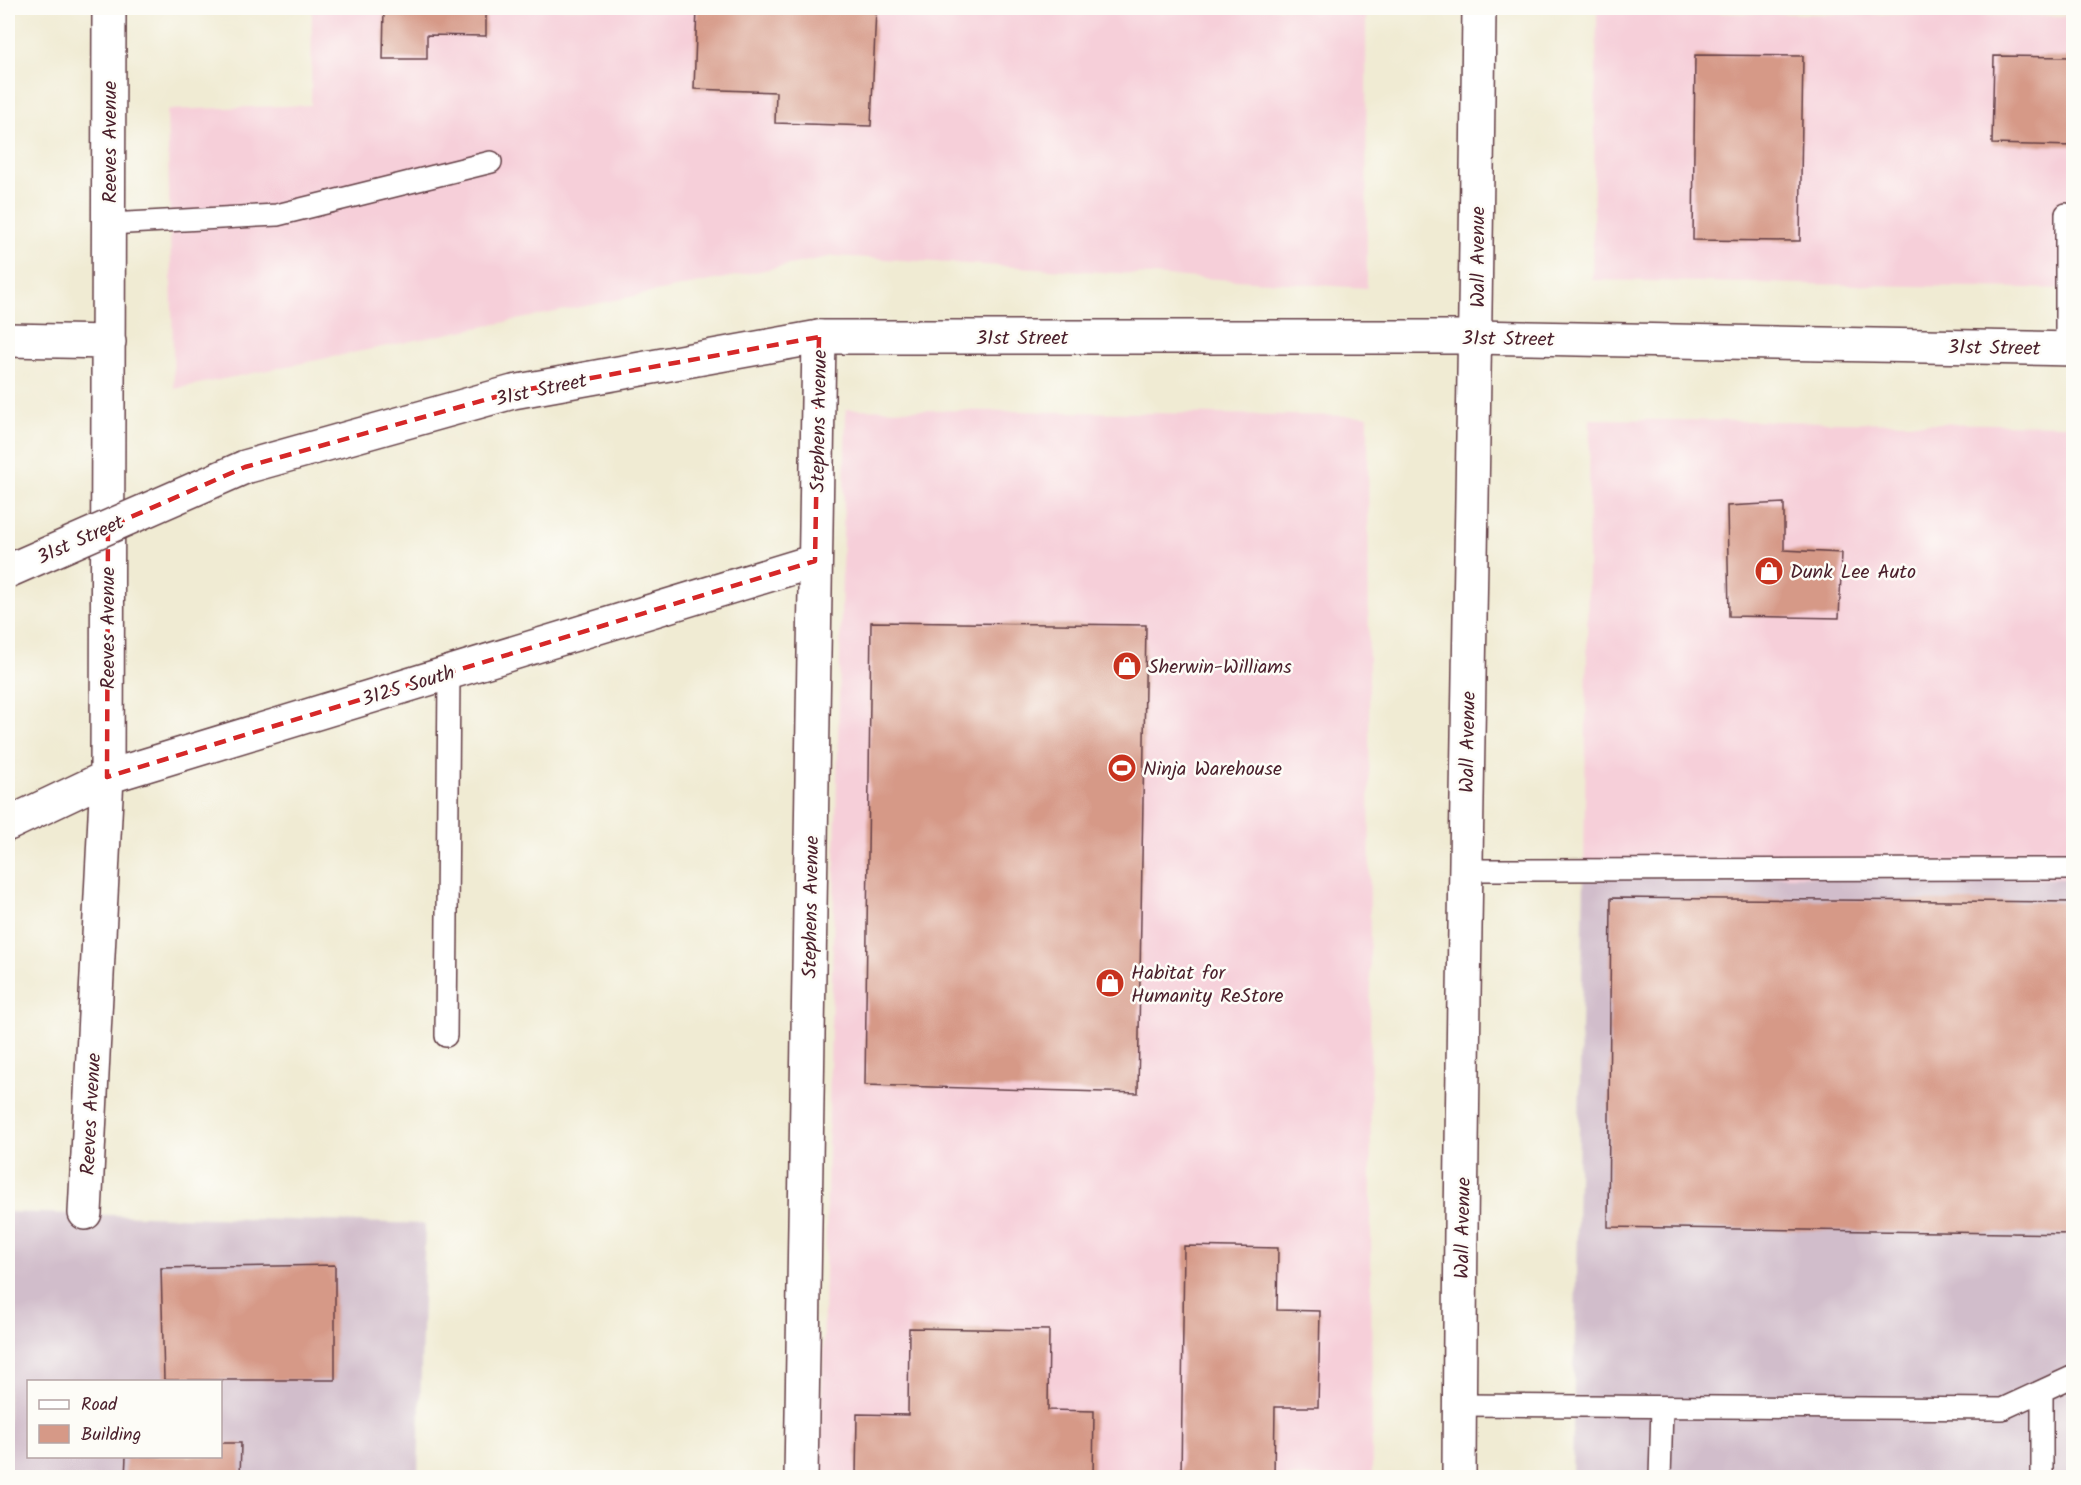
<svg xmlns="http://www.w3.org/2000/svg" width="2081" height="1485" viewBox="0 0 2081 1485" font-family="Kalam,sans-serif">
	<rect width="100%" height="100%" fill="#fdfcf7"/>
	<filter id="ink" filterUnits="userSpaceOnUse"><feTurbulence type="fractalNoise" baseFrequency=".0167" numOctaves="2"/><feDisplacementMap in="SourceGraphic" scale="12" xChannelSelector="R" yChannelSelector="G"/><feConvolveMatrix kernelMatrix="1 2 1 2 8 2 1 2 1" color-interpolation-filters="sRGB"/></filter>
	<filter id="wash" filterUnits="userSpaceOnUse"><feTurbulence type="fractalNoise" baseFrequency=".008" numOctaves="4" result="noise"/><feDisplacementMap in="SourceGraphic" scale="24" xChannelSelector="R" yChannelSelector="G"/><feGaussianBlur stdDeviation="1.35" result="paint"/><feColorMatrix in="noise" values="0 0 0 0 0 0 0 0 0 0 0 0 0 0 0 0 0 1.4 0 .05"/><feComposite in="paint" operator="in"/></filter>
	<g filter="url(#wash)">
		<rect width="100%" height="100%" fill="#f0ebd3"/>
		<!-- built -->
		<path fill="#f6cfd9" d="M 312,8 L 1366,8 L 1367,288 L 834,256 L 174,389 L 167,110 L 311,105 Z
			M 1597,12 L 2073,16 L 2073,289 L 1592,280 Z
			M 846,409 L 1368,416 L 1372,1477 L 820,1478 Z
			M 1590,419 L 2073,425 L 2073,879 L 1584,874 Z"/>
		<!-- industrial -->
		<path fill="#d1bdcb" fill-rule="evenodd" d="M 1584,874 L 2073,879 L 2073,1477 L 1572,1478 Z
			M 8,1212 L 425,1224 L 418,1477 L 8,1478 ZM 28,1382 L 220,1382 L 220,1456 L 28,1456 Z"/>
		<g id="blocks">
			<!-- building -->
			<path fill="#d69987" d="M 384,8 L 486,8 L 486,36 L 427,35 L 427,59 L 383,59 Z
				M 697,8 L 876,8 L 871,126 L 775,123 L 776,92 L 694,89 Z
				M 1695,55 L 1803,56 L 1800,241 L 1693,240 Z
				M 1994,56 L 2074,57 L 2074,146 L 1992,144 Z
				M 1784,503 L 1784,550 L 1842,553 L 1839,618 L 1729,616 L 1727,506 Z
				M 871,622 L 1146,625 L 1138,1093 L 865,1085 Z
				M 1611,898 L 2074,902 L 2074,1234 L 1608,1227 Z
				M 1184,1246 L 1278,1248 L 1277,1310 L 1320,1311 L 1318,1407 L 1275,1407 L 1274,1478 L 1181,1478 Z
				M 335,1265 L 335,1380 L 164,1380 L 161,1268 Z
				M 909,1328 L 1049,1330 L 1048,1410 L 1094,1411 L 1093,1478 L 856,1478 L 857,1414 L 908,1415 Z
				M 220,1443 L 241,1443 L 240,1478 L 125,1478 L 126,1456 L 220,1456 Z"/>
		</g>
	</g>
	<g filter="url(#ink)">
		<use href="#blocks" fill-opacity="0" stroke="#633e44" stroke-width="1.5"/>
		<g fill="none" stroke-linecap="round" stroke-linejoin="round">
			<!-- service casing -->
			<g stroke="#633e44" stroke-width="24">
				<path id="service" d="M 109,224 L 277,215 L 491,162
					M 2066,348 L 2066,214
					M 1465,870 L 2074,869
					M 446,1036 L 449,673
					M 1460,1405 L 2002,1409 L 2074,1376
					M 1660,1478 L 1662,1407
					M 2042,1478 L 2042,1391"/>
			</g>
			<!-- minor casing -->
			<g stroke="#633e44" stroke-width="36">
				<path id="minor" d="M 8,340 L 109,342
					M 8,824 L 107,777 L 815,561
					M 85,1213 L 107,777 L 109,8
					M 801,1478 L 819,337"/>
			</g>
			<!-- secondary casing -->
			<g stroke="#633e44" stroke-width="36">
				<path id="secondary" d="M 1459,1478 C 1461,987 1474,498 1479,8"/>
			</g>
			<!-- primary casing -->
			<g stroke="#633e44" stroke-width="36">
				<path id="primary" d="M 245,467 L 513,392 L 819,337 L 1476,337 L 2074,349"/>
			</g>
			<!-- service -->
			<use href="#service" stroke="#fff" stroke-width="21"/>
			<!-- minor -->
			<use href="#minor" stroke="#fff" stroke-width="33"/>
			<!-- secondary -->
			<use href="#secondary" stroke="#fff" stroke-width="33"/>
			<!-- primary -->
			<use href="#primary" stroke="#fff" stroke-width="33"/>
			<!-- primary-bridge casing -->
			<g stroke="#633e44" stroke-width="36" stroke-linecap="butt">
				<path id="primary-bridge" d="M 8,571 L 245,467"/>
			</g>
			<!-- primary-bridge -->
			<use href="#primary-bridge" stroke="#fff" stroke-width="33"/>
		</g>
	</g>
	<!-- marked area -->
	<path fill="none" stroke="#d62828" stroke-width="4.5" stroke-dasharray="12 8" stroke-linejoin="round" d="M 819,337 L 815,561 L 107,777 L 108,527 L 245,467 L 513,392 Z"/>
	<!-- icons -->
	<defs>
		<g id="shop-disc" transform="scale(1.5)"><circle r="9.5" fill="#c8321e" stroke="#fdfcf7"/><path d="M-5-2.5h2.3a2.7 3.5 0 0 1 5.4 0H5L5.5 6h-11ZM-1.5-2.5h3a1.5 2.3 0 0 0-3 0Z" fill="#fff"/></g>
		<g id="stadium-disc" transform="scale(1.5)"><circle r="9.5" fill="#c8321e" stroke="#fdfcf7"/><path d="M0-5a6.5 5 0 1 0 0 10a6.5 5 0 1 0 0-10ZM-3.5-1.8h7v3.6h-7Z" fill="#fff"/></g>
	</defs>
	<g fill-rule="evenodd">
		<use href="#shop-disc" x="1769" y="571"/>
		<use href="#shop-disc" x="1127" y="666"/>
		<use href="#stadium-disc" x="1122" y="768"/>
		<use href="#shop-disc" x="1110" y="983"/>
	</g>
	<g text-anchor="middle" stroke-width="5" stroke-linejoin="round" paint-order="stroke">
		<!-- street labels -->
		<g font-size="20" fill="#4a1f2b" stroke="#fdfcf7">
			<text transform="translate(109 142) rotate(-90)" y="7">Reeves Avenue</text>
			<text transform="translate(1477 257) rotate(-90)" y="7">Wall Avenue</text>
			<text x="1022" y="344">31st Street</text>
			<text transform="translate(1508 338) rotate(1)" y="7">31st Street</text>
			<text transform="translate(1994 347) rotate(1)" y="7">31st Street</text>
			<text transform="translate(541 389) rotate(-12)" y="7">31st Street</text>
			<text transform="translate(818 421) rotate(-89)" y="7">Stephens Avenue</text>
			<text transform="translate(80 539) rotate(-24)" y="7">31st Street</text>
			<text transform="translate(107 628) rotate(-90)" y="7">Reeves Avenue</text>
			<text transform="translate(408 685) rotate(-17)" y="7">3125 South</text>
			<text transform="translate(1467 742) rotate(-89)" y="7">Wall Avenue</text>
			<text transform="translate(810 907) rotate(-89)" y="7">Stephens Avenue</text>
			<text transform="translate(90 1114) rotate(-87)" y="7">Reeves Avenue</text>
			<text transform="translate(1462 1228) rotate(-89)" y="7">Wall Avenue</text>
		</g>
		<!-- poi labels -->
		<g font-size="20" fill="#4a1f2b" stroke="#fdfcf7" text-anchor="start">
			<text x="1790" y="578">Dunk Lee Auto</text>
			<text x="1148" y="673">Sherwin-Williams</text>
			<text x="1143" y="775">Ninja Warehouse</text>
			<text x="1131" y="979">Habitat for<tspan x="1131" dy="23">Humanity ReStore</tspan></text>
		</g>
	</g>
	<!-- margin -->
	<rect width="2081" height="1485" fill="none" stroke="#fdfcf7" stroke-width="30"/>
	<!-- legend -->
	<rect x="27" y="1380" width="195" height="78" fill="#fdfcf7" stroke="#b5a4a5" stroke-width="1.5"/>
	<rect x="39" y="1400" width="30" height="9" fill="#ffffff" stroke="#b5a4a5" stroke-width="1.5"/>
	<text x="81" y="1410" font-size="18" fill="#4a1f2b">Road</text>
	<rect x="39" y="1425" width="30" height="18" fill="#d69987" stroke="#b5a4a5" stroke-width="1.5"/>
	<text x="81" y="1440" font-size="18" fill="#4a1f2b">Building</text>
</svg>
